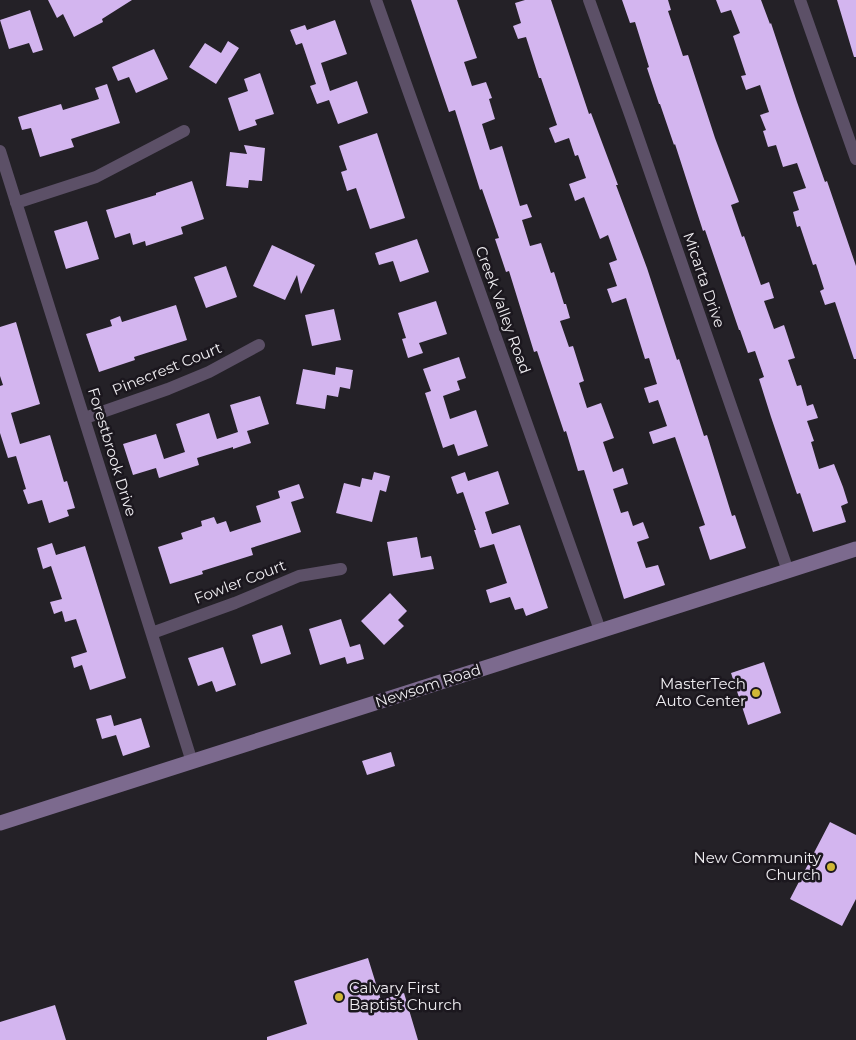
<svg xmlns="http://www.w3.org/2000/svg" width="856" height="1040" viewBox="0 0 856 1040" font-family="Montserrat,sans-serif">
	<rect width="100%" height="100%" fill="#242127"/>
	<!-- building -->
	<path fill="#d3b5ef" d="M 48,0 L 132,0 L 102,19 L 103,22 L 74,37 L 63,14 L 57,18 Z
		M 411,0 L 457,0 L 477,58 L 464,62 L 472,86 L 486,82 L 492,98 L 489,99 L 495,119 L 482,124 L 490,150 L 502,146 L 520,206 L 527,204 L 532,217 L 522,220 L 530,246 L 541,243 L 551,273 L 554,272 L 564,304 L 566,304 L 570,318 L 560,321 L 569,347 L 573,346 L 584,381 L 579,383 L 587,408 L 601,403 L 614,438 L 603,442 L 613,472 L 623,468 L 628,484 L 613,489 L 621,513 L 628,511 L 633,526 L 643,522 L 649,538 L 637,542 L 646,568 L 658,565 L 665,585 L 624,599 L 584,470 L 578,471 L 566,431 L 564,432 L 537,351 L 534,352 L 509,271 L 506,272 L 495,239 L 499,238 L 482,189 L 480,190 L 455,110 L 449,112 Z
		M 525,0 L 551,0 L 589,114 L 591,113 L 618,185 L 616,185 L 647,268 L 677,360 L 679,359 L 704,436 L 707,435 L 732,516 L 735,515 L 746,548 L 710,560 L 699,527 L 705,525 L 675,437 L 653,444 L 649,432 L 667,426 L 658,400 L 649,403 L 644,388 L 657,384 L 649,358 L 645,359 L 626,298 L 612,303 L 607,289 L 617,286 L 609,263 L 617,260 L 608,235 L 600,239 L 584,197 L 575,201 L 569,184 L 586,178 L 578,155 L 575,156 L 569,138 L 555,143 L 549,128 L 557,125 L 541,78 L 539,78 L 526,37 L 518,39 L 513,26 L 521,23 L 515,3 Z
		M 622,0 L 668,0 L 671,10 L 668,11 L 683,56 L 688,55 L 715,138 L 739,202 L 731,205 L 742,237 L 744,236 L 761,285 L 769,282 L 774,298 L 764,301 L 774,329 L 784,325 L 795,358 L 788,360 L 797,386 L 801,385 L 807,406 L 813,404 L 818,418 L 807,421 L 814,441 L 811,442 L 819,469 L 834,464 L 843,487 L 848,503 L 841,506 L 846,522 L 813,532 L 800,493 L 797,494 L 771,417 L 759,379 L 764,377 L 755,351 L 748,353 L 740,330 L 739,330 L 705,230 L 703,231 L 675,144 L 674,145 L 660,104 L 659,104 L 647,68 L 649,67 L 635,22 L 630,23 Z
		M 716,0 L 761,0 L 770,24 L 771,23 L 797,102 L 825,182 L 827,181 L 856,266 L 856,359 L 854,359 L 835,302 L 825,305 L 820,291 L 824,289 L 816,264 L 813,265 L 800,226 L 797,227 L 793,212 L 799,210 L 793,192 L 806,188 L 797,163 L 783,167 L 776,145 L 768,147 L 763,131 L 766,130 L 760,115 L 769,112 L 760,85 L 746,90 L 741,76 L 746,75 L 733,36 L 740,33 L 731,10 L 721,13 Z
		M 837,0 L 856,0 L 856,57 L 854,57 Z
		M 30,10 L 43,50 L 33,53 L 29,43 L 9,49 L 0,20 Z
		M 335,20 L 347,54 L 321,63 L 330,91 L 357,81 L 368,113 L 338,124 L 329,100 L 317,104 L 310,86 L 316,84 L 302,43 L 296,45 L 290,30 L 305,25 L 307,30 Z
		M 228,41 L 239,48 L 216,84 L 189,67 L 205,43 L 221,53 Z
		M 154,49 L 168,79 L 136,93 L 129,77 L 118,81 L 112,67 Z
		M 260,73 L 274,114 L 255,120 L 257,125 L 239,131 L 228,98 L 248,91 L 244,79 Z
		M 107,84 L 120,123 L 71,139 L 74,147 L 40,157 L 31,128 L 22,130 L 18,117 L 61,104 L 63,110 L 99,99 L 95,88 Z
		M 377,133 L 405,218 L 370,229 L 356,188 L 347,191 L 341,172 L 347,170 L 339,146 Z
		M 244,145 L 265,148 L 262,181 L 249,180 L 248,188 L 226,186 L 230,152 L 247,154 Z
		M 192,181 L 204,219 L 181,227 L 183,234 L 146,246 L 145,241 L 133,245 L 130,233 L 115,238 L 106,210 L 156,195 L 156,193 Z
		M 87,221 L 99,259 L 66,269 L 54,231 Z
		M 417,239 L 429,272 L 400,282 L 393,261 L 379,265 L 375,253 Z
		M 272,245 L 315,265 L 301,294 L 297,275 L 285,300 L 253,286 Z
		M 226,266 L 237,297 L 206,308 L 194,277 Z
		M 436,301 L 447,334 L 419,343 L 423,353 L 408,358 L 402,339 L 406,338 L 398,313 Z
		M 176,305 L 187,340 L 134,357 L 135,360 L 99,372 L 86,334 L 112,326 L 110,320 L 120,316 L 122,322 Z
		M 334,309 L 341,340 L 312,346 L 305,315 Z
		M 16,322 L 40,404 L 11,413 L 20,444 L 50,435 L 64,482 L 67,481 L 75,508 L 67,510 L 69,516 L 49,523 L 42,500 L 28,504 L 23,490 L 26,489 L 16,456 L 8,458 L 0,433 L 0,386 L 3,385 L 0,376 L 0,327 Z
		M 459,357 L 466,378 L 457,381 L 460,390 L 443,396 L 450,419 L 476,410 L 488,446 L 458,456 L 454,444 L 443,448 L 425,393 L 431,391 L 423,369 Z
		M 336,367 L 353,370 L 350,389 L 340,387 L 338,397 L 327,395 L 325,409 L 296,404 L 303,369 L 335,375 Z
		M 260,396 L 269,424 L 247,431 L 251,443 L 233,449 L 233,447 L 197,458 L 199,465 L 159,478 L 156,468 L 133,475 L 123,444 L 156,434 L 164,459 L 185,452 L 176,424 L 209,413 L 217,439 L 238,432 L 230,405 Z
		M 498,471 L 509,504 L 485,512 L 492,534 L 520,525 L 548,608 L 526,616 L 523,608 L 515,610 L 510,597 L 490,603 L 486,590 L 507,583 L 494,544 L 480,548 L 474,530 L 476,530 L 463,492 L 457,494 L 451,477 L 465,472 L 468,481 Z
		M 374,472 L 390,476 L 386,492 L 380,490 L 372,522 L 336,513 L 344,483 L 360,487 L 362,478 L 372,480 Z
		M 299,484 L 304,498 L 291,502 L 301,532 L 251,548 L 253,555 L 202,571 L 203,574 L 170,584 L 158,547 L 183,539 L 181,533 L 202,526 L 201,521 L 214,517 L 217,524 L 226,521 L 230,532 L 261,522 L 256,506 L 280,498 L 278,491 Z
		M 417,537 L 421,558 L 431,556 L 434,569 L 393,576 L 387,542 Z
		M 52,543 L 56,555 L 85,546 L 126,678 L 90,690 L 82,665 L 74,668 L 71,657 L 87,652 L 76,619 L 65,622 L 62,611 L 54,614 L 50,602 L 62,599 L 51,566 L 43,569 L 37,548 Z
		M 390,593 L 407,611 L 398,620 L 404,626 L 384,645 L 361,621 Z
		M 341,619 L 350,647 L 360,644 L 364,659 L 347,664 L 345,657 L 320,665 L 309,629 Z
		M 282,625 L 291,654 L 261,664 L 252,635 Z
		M 223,647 L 236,685 L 216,692 L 212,681 L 198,686 L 188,658 Z
		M 764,662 L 781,713 L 748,725 L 731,673 Z
		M 111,715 L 114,726 L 141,718 L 150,747 L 123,756 L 116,735 L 102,739 L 96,719 Z
		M 391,752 L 395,766 L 367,775 L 362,761 Z
		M 830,822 L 856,835 L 856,899 L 842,926 L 790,899 Z
		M 368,958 L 381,1000 L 404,993 L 418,1040 L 267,1040 L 267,1037 L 307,1024 L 294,981 Z
		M 55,1005 L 66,1040 L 0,1040 L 0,1022 Z"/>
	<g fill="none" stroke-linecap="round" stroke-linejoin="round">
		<!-- street -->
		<path stroke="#5c5067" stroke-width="12" d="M 376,0 L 600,630
			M 589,0 L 631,117 L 788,571
			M 800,0 L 856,159
			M 0,151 L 192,762
			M 16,203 L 96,177 L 184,131
			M 85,418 L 168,389 L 209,372 L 259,345
			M 152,633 L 235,603 L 299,576 L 341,569"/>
		<!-- secondary -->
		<path stroke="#7c6a8e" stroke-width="15" d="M 0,823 L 856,549"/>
	</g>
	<!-- markers -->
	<g fill="#d0b736" stroke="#1b171e" stroke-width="2">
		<circle cx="756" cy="693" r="5"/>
		<circle cx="831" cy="867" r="5"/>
		<circle cx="339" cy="997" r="5"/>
	</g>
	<g text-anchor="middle" stroke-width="5" stroke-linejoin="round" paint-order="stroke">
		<!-- street labels -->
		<g font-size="15" fill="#f0eef2" stroke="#1b171e">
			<text transform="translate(704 280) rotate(71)" y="5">Micarta Drive</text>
			<text transform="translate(503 310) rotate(70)" y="5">Creek Valley Road</text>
			<text transform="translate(167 369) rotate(-22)" y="5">Pinecrest Court</text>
			<text transform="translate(112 452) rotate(73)" y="5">Forestbrook Drive</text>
			<text transform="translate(240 582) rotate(-21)" y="5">Fowler Court</text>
			<text transform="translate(428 686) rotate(-18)" y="5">Newsom Road</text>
		</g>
		<!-- poi labels -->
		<g font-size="15" fill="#f0eef2" stroke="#1b171e" text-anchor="end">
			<text x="746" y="689">MasterTech<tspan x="746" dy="17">Auto Center</tspan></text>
			<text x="821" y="863">New Community<tspan x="821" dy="17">Church</tspan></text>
			<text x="349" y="993" text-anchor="start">Calvary First<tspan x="349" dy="17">Baptist Church</tspan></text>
		</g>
	</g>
</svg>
